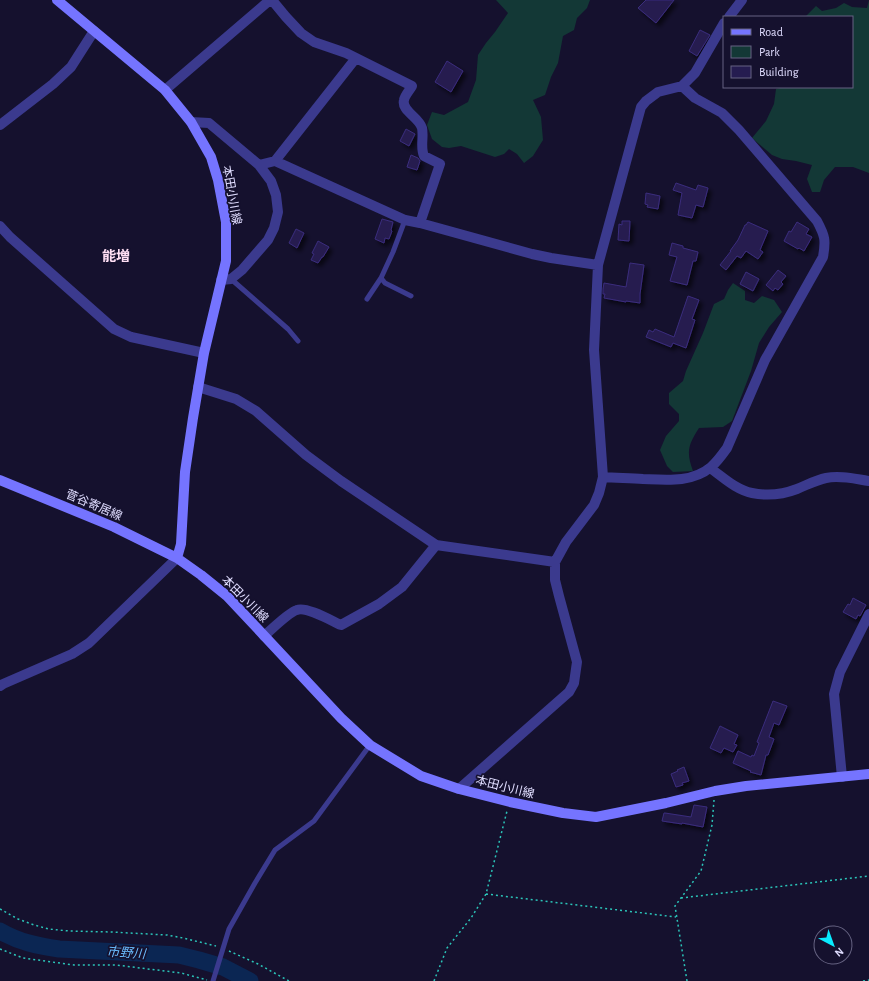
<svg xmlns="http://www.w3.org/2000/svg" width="869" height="981" viewBox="0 0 869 981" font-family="'Alegreya Sans','Noto Sans JP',sans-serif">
	<defs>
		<filter id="shadow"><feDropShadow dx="3.5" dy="3.5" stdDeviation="2" flood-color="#0009"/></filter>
	</defs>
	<rect width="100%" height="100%" fill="#15112e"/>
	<!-- green -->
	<path fill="#133836" d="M 496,0 L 590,0 L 587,8 L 577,18 L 574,30 L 563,36 L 558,63 L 551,77 L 545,95 L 533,100 L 541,117 L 543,140 L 533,156 L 524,163 L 517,154 L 509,149 L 504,154 L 495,157 L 461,146 L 449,148 L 442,147 L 432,139 L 427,125 L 432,112 L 444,115 L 468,102 L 476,80 L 478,55 L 486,43 L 495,32 L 508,13 Z
		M 869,0 L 869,173 L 853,167 L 835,167 L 824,180 L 820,192 L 812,192 L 807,179 L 812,165 L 796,161 L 782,159 L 772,155 L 752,138 L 766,121 L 774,104 L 776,89 L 784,87 L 852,87 L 852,17 L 805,17 L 816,6 L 822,11 L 836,8 L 844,3 L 852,7 L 867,8 Z
		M 733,283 L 745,291 L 745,300 L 754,303 L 762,296 L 774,300 L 782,312 L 769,327 L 759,343 L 751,371 L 732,421 L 723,427 L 699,428 C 688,445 686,452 693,471 L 673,472 L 667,466 L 660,450 L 666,436 L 679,421 L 679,414 L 669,404 L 669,393 L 683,381 L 686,371 L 703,333 L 714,304 L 724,299 L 728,290 Z"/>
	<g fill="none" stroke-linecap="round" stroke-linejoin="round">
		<!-- river -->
		<path stroke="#0b2653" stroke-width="17" d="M 0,931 C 19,942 38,946 59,949 L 179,955 L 199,960 L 223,967 L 250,981"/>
	</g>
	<!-- building -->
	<path fill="#251c50" stroke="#3b2d7d" filter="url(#shadow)" d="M 646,0 L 674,0 L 656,23 L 638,8 Z
		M 700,30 L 710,35 L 697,56 L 689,51 Z
		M 447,61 L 463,71 L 451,92 L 435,82 Z
		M 406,129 L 415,134 L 409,146 L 400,141 Z
		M 411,155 L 418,158 L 420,161 L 417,170 L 407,167 Z
		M 676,183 L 696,190 L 698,185 L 708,188 L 703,207 L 696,205 L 692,218 L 678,215 L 682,193 L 673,190 Z
		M 646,193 L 660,196 L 658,209 L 647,207 L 648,205 L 645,204 Z
		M 382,219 L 393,222 L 391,230 L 392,231 L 389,239 L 385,238 L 384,243 L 375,239 Z
		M 622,221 L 630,221 L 629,241 L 618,240 L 619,224 L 622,225 Z
		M 748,222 L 768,231 L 760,250 L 763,252 L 758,259 L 746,251 L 741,258 L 737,256 L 726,270 L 720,265 L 731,251 L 730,251 L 738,240 L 745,225 L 746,225 Z
		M 797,222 L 809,229 L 806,234 L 812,237 L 804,251 L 799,248 L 798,249 L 784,241 L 789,231 L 791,232 Z
		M 296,229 L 304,233 L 297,248 L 289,243 Z
		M 318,241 L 329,247 L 323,257 L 322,257 L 318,263 L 311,260 L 314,254 L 312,253 Z
		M 672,243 L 683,246 L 683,248 L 698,252 L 696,261 L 693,261 L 687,285 L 670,281 L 677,257 L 669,255 Z
		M 630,263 L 644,265 L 640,294 L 640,303 L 626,301 L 626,302 L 604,298 L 605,294 L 603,294 L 603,289 L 604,283 L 626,287 Z
		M 778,270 L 786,276 L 781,282 L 783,284 L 778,290 L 775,288 L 773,291 L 766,285 Z
		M 746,272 L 759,279 L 753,291 L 740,284 Z
		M 688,296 L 699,300 L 692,319 L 695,320 L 686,348 L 673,343 L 671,347 L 646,337 L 649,330 L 653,332 L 655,329 L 674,337 Z
		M 853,598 L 866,605 L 860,616 L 858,615 L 856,619 L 843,612 L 848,604 L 850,605 Z
		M 773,701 L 787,706 L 779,725 L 774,723 L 769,737 L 774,739 L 768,755 L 766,755 L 761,775 L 750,772 L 751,771 L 733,763 L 738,751 L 751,757 L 752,755 L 754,756 L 759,743 L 757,742 Z
		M 720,726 L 738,735 L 734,744 L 737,745 L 733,752 L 724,748 L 721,753 L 710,748 Z
		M 684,767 L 689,781 L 682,783 L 683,785 L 676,787 L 671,774 L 678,771 L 677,770 Z
		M 694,805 L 707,807 L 703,827 L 682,823 L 682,824 L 662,821 L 664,813 L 665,813 L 691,817 Z"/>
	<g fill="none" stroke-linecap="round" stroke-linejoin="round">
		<!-- path -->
		<path stroke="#2bc5b9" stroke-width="1.5" stroke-dasharray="2 3" stroke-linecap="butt" d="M 486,894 L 676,917
			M 681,898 L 869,876
			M 0,909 L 18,919 L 34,925 L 49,929 L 69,931 L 111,932 L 167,935 L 183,938 L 216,946
			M 0,949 L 23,958 L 74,965 L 116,965 L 181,973 L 207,980
			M 229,951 L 258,964 L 289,981
			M 434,981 L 447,948 L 471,918 L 486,894 L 507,811
			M 687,981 L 675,906 L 701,871 L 712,825 L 714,800
			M 863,981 L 869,980"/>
		<!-- lane -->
		<path stroke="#3b3a8e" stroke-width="5" d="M 405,220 L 393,252 L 381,278 L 385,283 L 411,296
			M 231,279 L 288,329 L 298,341
			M 367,299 L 381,278
			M 213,981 L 229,929 L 255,883 L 275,850 L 314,821 L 370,745"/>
		<!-- street -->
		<path stroke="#3b3a8e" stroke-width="10" d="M 272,0 L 286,17 L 301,33 L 314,42 L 346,53 L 412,86 C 410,90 405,95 404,100 C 401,111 419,117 422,128 C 424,137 420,147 424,156 L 440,164 L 420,223
			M 729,17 L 742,0
			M 165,90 L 270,0
			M 191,122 L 209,123 L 259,165 L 275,161 L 405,220 L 420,223 L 532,254 L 551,258 L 598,265
			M 0,125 L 53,84 L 71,67 L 94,31
			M 275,161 L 356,58
			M 0,226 L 10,237 L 114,329 L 131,337 L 204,353
			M 221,280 L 231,279 L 242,270 L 268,240 L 274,228 L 278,212 L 276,195 L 271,181 L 259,165
			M 198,387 L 236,399 L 256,411 L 306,455 L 341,481 L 436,545 L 555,562
			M 710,468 C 723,477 736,490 752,493 C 767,496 784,494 797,489 C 807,485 816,480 826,478 C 840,475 855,479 869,481
			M 603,477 C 617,478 630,478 643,479 C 666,480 692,483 711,467 C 717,462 722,455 727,448 L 765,360 L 823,257 C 826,240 825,236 817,221 L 739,130 L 722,113 L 695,98 L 682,86
			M 264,636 C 271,630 289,612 297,610 C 306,606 332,621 341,625 L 379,604 L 402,587 L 436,545
			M 0,686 L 3,684 L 72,654 L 89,643 L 177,558
			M 842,777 L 834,694 L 840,672 L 869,614
			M 459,789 L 569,692 L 574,683 L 577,662 L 559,596 L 555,580 L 555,562 L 566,542 L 594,505 L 599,493 L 603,477 L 594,350 L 598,265 L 641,107 L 646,101 L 658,92 L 682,86 L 695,73 L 724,23"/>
		<!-- secondary -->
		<path stroke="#7574ff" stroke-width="10" d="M 57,0 L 165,90 L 191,122 L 211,157 L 218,180 L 226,222 L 226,261 L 204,353 L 193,418 L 185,472 L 181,544 L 177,558
			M 0,480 L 114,527 L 177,558 L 201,575 L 227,596 L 341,718 L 370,745 L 421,776 L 459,789 L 510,802 L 563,813 L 596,817 L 666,803 L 715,791 L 746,786 L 869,774"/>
	</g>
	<g text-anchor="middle" stroke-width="3.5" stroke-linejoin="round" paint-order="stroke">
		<!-- street labels -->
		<g font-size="12" fill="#e0ddff" stroke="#15112e">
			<text transform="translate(232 195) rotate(80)" y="4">本田小川線</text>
			<text transform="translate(94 505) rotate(23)" y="4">菅谷寄居線</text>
			<text transform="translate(245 599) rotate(45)" y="4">本田小川線</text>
			<text transform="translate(505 787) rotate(14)" y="4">本田小川線</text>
		</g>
		<!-- water labels -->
		<g font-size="13" font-style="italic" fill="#6bbdff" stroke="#15112e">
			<text transform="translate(126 952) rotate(4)" y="5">市野川</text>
		</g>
		<!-- quarter labels -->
		<g font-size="14" font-weight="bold" fill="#ffdff4" stroke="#15112e">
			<text x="116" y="261">能増</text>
		</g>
	</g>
	<!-- legend -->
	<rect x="723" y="16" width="130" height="72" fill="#15112e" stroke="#666382"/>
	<rect x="731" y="29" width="20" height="6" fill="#7574ff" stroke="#666382"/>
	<text x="759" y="36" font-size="12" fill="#e0ddff">Road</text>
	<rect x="731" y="46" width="20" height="12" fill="#133836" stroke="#666382"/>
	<text x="759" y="56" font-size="12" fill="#e0ddff">Park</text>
	<rect x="731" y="66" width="20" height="12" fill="#251c50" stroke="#666382"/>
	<text x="759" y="76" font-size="12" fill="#e0ddff">Building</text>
	<!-- north arrow -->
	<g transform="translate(833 945) rotate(139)"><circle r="19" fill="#15112e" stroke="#666382"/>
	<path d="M0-3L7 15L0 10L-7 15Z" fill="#09ebff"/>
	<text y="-6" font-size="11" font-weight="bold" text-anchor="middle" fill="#e0ddff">N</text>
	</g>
</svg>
